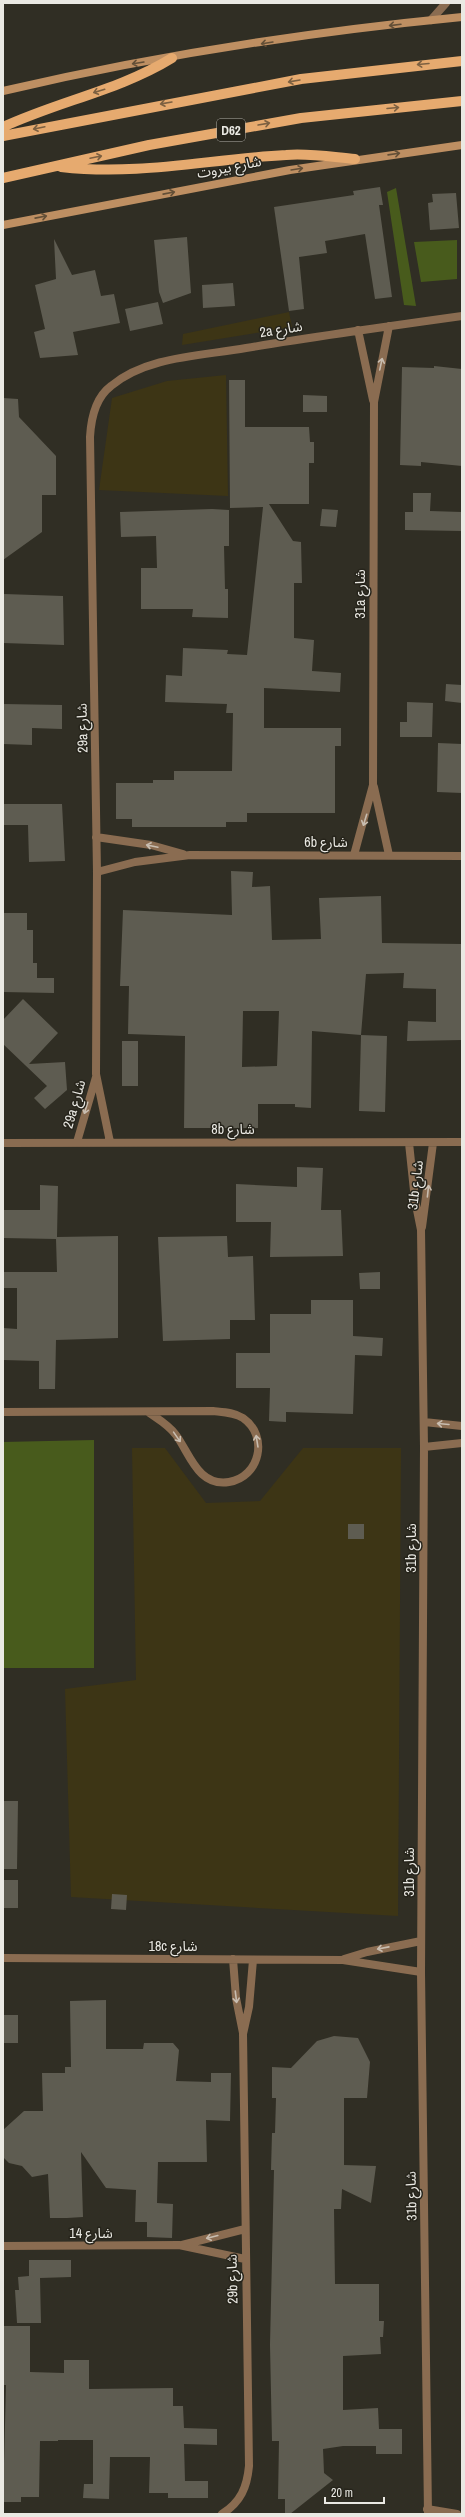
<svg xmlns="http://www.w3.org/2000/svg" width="465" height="2517" viewBox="0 0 465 2517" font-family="'Archivo Narrow','Noto Sans Arabic',sans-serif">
	<rect width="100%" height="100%" fill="#302e24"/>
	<!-- green -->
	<path fill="#485b1c" d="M 396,188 L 416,306 L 404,305 L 387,192 Z
		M 457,240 L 457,279 L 421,282 L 414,242 Z
		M 94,1440 L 94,1668 L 3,1668 L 3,1442 Z"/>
	<!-- sand -->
	<path fill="#3d3515" d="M 289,312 L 292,327 L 182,345 L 183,334 Z
		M 226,375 L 228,496 L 99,490 L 112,398 L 167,381 Z
		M 132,1448 L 165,1448 L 206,1503 L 260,1501 L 303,1448 L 401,1448 L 398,1916 L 71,1897 L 65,1689 L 136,1680 Z"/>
	<!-- building -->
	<path fill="#5e5c51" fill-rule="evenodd" d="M 380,187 L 383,205 L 379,205 L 392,297 L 375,299 L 365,234 L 325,241 L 327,253 L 299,257 L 304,309 L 289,311 L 274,207 L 354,195 L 353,191 Z
		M 456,193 L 459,228 L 430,230 L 428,203 L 433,202 L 432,194 Z
		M 187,237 L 191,293 L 163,303 L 159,292 L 154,240 Z
		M 54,239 L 72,275 L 95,270 L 101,296 L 114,294 L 120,323 L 73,332 L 78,355 L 40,358 L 34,332 L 45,329 L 35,285 L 56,279 Z
		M 233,283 L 235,306 L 203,308 L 202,285 Z
		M 158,302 L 163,324 L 130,331 L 125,309 Z
		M 434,366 L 462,369 L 462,466 L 421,462 L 421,466 L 400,465 L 402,367 L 434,368 Z
		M 229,380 L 245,380 L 245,427 L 309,427 L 310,442 L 314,442 L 314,463 L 309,463 L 309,504 L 269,504 L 293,541 L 301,542 L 302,583 L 294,583 L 294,638 L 314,640 L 312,671 L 341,673 L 340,692 L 264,688 L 264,728 L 341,728 L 341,746 L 335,746 L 335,813 L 247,813 L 247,822 L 226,822 L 226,827 L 132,827 L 132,819 L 116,819 L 116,783 L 153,783 L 153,780 L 174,780 L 174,771 L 232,771 L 233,713 L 226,713 L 227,704 L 165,702 L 166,675 L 182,676 L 183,648 L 228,650 L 227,654 L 247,655 L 263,507 L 230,508 Z
		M 303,395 L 327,396 L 327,412 L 303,412 Z
		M 3,398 L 18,399 L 19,417 L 56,456 L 56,495 L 42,495 L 42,532 L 3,560 Z
		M 413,493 L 431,493 L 430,511 L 462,512 L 462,531 L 405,530 L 405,512 L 413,512 Z
		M 212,509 L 229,510 L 229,546 L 224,546 L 225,589 L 228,589 L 228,618 L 192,617 L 193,609 L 141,609 L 141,568 L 157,568 L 156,536 L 121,537 L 120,512 Z
		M 322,509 L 338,510 L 336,527 L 320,526 Z
		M 4,594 L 63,596 L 64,645 L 3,643 Z
		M 446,684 L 462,685 L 462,703 L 445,701 Z
		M 407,702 L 433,703 L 432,737 L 400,737 L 400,722 L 407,722 Z
		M 3,704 L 62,705 L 62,729 L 32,728 L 32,745 L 3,744 Z
		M 438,743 L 462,744 L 462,793 L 437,792 Z
		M 3,804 L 62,804 L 65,861 L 29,862 L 28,825 L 3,825 Z
		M 231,871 L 253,872 L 252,887 L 270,886 L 272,940 L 321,939 L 319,898 L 381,896 L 382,943 L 462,944 L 462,1040 L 407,1041 L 408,1021 L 436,1022 L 436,989 L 403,988 L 404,973 L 366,974 L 361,1035 L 387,1036 L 385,1112 L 359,1111 L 361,1035 L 312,1031 L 311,1108 L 295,1107 L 295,1104 L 258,1104 L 258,1128 L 184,1128 L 185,1036 L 128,1034 L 129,986 L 120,986 L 123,910 L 232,915 ZM 243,1011 L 279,1011 L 277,1066 L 242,1067 Z
		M 3,913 L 27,913 L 27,930 L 33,930 L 33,963 L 37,963 L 37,978 L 54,978 L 54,993 L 3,992 Z
		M 23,999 L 58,1033 L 29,1064 L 65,1062 L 67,1090 L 45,1109 L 34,1098 L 47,1086 L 3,1044 L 3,1020 Z
		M 122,1041 L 138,1041 L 138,1086 L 122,1086 Z
		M 297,1167 L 323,1168 L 321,1210 L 341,1210 L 343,1256 L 270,1257 L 271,1222 L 236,1222 L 236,1184 L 297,1187 Z
		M 40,1185 L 58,1186 L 57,1237 L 118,1236 L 118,1338 L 56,1340 L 55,1389 L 39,1389 L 39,1361 L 3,1360 L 3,1328 L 17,1329 L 17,1288 L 3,1288 L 3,1272 L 57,1272 L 56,1239 L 3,1238 L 3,1210 L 40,1210 Z
		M 227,1236 L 228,1257 L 253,1256 L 255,1320 L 230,1320 L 230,1339 L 163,1341 L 158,1237 Z
		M 380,1272 L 380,1289 L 360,1289 L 359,1273 Z
		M 311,1300 L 353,1300 L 353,1336 L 383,1338 L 382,1356 L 355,1355 L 353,1414 L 286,1412 L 286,1422 L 269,1421 L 270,1388 L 236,1388 L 236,1353 L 270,1353 L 270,1314 L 311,1314 Z
		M 348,1524 L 364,1524 L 364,1539 L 348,1539 Z
		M 3,1801 L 18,1801 L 17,1869 L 3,1869 Z
		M 3,1880 L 18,1880 L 18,1908 L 3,1908 Z
		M 112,1894 L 127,1895 L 126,1910 L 111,1909 Z
		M 106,2000 L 106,2049 L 143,2049 L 144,2043 L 173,2043 L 179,2050 L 176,2081 L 211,2082 L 211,2073 L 231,2073 L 230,2121 L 206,2120 L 207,2162 L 158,2162 L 157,2203 L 173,2204 L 172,2238 L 147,2237 L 147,2222 L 135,2222 L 136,2190 L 106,2188 L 81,2152 L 83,2217 L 67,2218 L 50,2218 L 48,2174 L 32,2177 L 22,2166 L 9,2163 L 3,2157 L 3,2130 L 24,2111 L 43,2111 L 42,2073 L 65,2073 L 65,2067 L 71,2067 L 70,2001 Z
		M 3,2015 L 18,2015 L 18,2043 L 3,2043 Z
		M 334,2036 L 358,2038 L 370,2062 L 367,2098 L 344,2098 L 344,2165 L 376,2166 L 371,2203 L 342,2189 L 341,2209 L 334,2209 L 335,2284 L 379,2284 L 379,2321 L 384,2321 L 383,2337 L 380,2337 L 381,2354 L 343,2356 L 343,2410 L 378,2408 L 379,2429 L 402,2429 L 402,2454 L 376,2454 L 376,2446 L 343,2446 L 323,2449 L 324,2473 L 333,2480 L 290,2514 L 285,2514 L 285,2499 L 278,2499 L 279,2441 L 272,2441 L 270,2345 L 274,2170 L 271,2170 L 272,2133 L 275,2133 L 276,2098 L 272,2098 L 272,2067 L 291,2068 L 317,2041 Z
		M 29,2260 L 71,2260 L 71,2277 L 40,2278 L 41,2323 L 17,2323 L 15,2290 L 19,2290 L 18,2277 L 29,2276 Z
		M 3,2326 L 30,2326 L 30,2372 L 64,2373 L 64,2360 L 89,2360 L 89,2389 L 173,2388 L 173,2406 L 183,2406 L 184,2428 L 217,2429 L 217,2445 L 184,2444 L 185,2481 L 208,2481 L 208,2498 L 168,2498 L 168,2493 L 149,2493 L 150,2457 L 110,2457 L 109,2499 L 83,2498 L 84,2484 L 93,2484 L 93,2440 L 58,2440 L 58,2441 L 40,2441 L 39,2497 L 21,2497 L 21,2502 L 3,2502 L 6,2385 L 3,2385 Z"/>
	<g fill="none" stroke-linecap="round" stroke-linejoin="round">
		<!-- street -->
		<path stroke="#8a6c51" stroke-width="8" d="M 431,20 L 446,3
			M 358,330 L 373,400
			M 374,787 L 389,855
			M 96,837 L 151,845 L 183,854
			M 354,855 L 373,785 L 374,402 L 389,326
			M 97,872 L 135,862 L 190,855 L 462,856
			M 77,1142 L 96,1077
			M 110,1142 L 96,1074 L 97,872 L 90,437 C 91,419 95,398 111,386 C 147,356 202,356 246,348 C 318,336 390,326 462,316
			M 3,1143 L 462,1142
			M 409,1143 L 415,1200 L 421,1230 L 424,1447 L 421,1972 L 428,2514
			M 422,1227 L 433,1143
			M 3,1412 L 213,1411 C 223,1412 234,1412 243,1418 C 269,1436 260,1477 229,1482 C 198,1487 190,1454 176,1435 C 169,1425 158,1419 148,1412
			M 424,1422 L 462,1426
			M 424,1447 L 462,1443
			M 3,1958 L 343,1960 L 421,1972
			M 233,1959 L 236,1998 L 243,2033
			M 344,1959 L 367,1952 L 421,1941
			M 182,2245 L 245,2229
			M 3,2246 L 179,2245 L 245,2259
			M 427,2509 L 457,2514
			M 222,2514 C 241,2502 247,2487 249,2466 L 243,2034 L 249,2007 L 253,1960"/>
		<!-- secondary -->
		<path stroke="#be8f62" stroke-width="8" d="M 3,91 C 153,56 308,32 462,17
			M 3,225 L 290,170 L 462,145"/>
		<!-- primary -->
		<path stroke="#e6aa6f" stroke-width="10" d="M 3,127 C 59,101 120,90 172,58
			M 3,136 L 301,79 L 462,61
			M 61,167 C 140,176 208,159 286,155 C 309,153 332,157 355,159
			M 3,178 L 149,145 L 301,118 L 462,101"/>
	</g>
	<!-- one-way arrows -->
	<defs><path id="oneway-shaft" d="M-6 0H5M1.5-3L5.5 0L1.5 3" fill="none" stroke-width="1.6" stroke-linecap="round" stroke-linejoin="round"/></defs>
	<g stroke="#634f37">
		<use href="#oneway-shaft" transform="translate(395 25) rotate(173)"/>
		<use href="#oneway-shaft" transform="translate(267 43) rotate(171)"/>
		<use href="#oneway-shaft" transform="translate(138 63) rotate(171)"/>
		<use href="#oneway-shaft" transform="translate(394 154) rotate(-8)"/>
		<use href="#oneway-shaft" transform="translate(297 169) rotate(-9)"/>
		<use href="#oneway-shaft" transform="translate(169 193) rotate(-11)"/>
		<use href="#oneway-shaft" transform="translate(41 217) rotate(-11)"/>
	</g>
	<g stroke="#7c6041">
		<use href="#oneway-shaft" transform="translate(423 64) rotate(175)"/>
		<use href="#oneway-shaft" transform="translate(294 81) rotate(170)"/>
		<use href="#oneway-shaft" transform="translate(99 91) rotate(163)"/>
		<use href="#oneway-shaft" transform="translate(166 103) rotate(170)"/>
		<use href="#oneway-shaft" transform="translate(393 108) rotate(-5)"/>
		<use href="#oneway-shaft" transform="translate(264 124) rotate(-10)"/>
		<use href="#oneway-shaft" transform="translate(39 128) rotate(168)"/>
		<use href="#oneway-shaft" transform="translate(96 157) rotate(-12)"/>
	</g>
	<g stroke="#c8bdb0">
		<use href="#oneway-shaft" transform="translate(381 364) rotate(-78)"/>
		<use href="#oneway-shaft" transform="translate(365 820) rotate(107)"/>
		<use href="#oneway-shaft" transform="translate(152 846) rotate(-168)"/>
		<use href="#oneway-shaft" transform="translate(86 1108) rotate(107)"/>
		<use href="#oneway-shaft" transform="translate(428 1191) rotate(-84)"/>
		<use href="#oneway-shaft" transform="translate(443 1424) rotate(-175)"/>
		<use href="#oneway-shaft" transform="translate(177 1437) rotate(55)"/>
		<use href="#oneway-shaft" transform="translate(257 1441) rotate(-99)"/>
		<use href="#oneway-shaft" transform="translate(383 1948) rotate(169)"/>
		<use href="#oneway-shaft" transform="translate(236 1997) rotate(83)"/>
		<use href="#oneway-shaft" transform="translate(212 2237) rotate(166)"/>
	</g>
	<g text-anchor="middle" stroke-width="3" stroke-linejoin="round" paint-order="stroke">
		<!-- shield labels -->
		<rect fill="#26241b" stroke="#afaea7" stroke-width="1" x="217" y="119" width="28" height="22" rx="3"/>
		<g font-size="13" font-weight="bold" fill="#eae9e3">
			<text x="231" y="135">D62</text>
		</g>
		<!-- street labels -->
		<g font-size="14" fill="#eae9e3" stroke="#26241b">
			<text transform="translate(229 167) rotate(-11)" y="5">شارع بيروت</text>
			<text transform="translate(281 329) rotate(-9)" y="5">2a شارع</text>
			<text transform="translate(360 594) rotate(-90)" y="5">31a شارع</text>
			<text transform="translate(82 728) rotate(-91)" y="5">29a شارع</text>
			<text x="326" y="847">6b شارع</text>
			<text transform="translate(74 1104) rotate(-74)" y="5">29a شارع</text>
			<text x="233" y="1134">8b شارع</text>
			<text transform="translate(415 1185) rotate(-83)" y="5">31b شارع</text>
			<text transform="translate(411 1548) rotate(-90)" y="5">31b شارع</text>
			<text transform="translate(409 1872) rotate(-90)" y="5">31b شارع</text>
			<text x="173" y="1951">18c شارع</text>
			<text transform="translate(411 2196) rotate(-91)" y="5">31b شارع</text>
			<text x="91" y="2238">شارع 14</text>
			<text transform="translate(232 2279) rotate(-91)" y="5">29b شارع</text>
		</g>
	</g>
	<!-- border -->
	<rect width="465" height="2517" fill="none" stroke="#eae9e3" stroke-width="8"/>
	<!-- scale -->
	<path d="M325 2497v6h59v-6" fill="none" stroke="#eae9e3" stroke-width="2"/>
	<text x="331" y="2497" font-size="12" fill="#eae9e3" stroke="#26241b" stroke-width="3" paint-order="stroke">20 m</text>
</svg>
